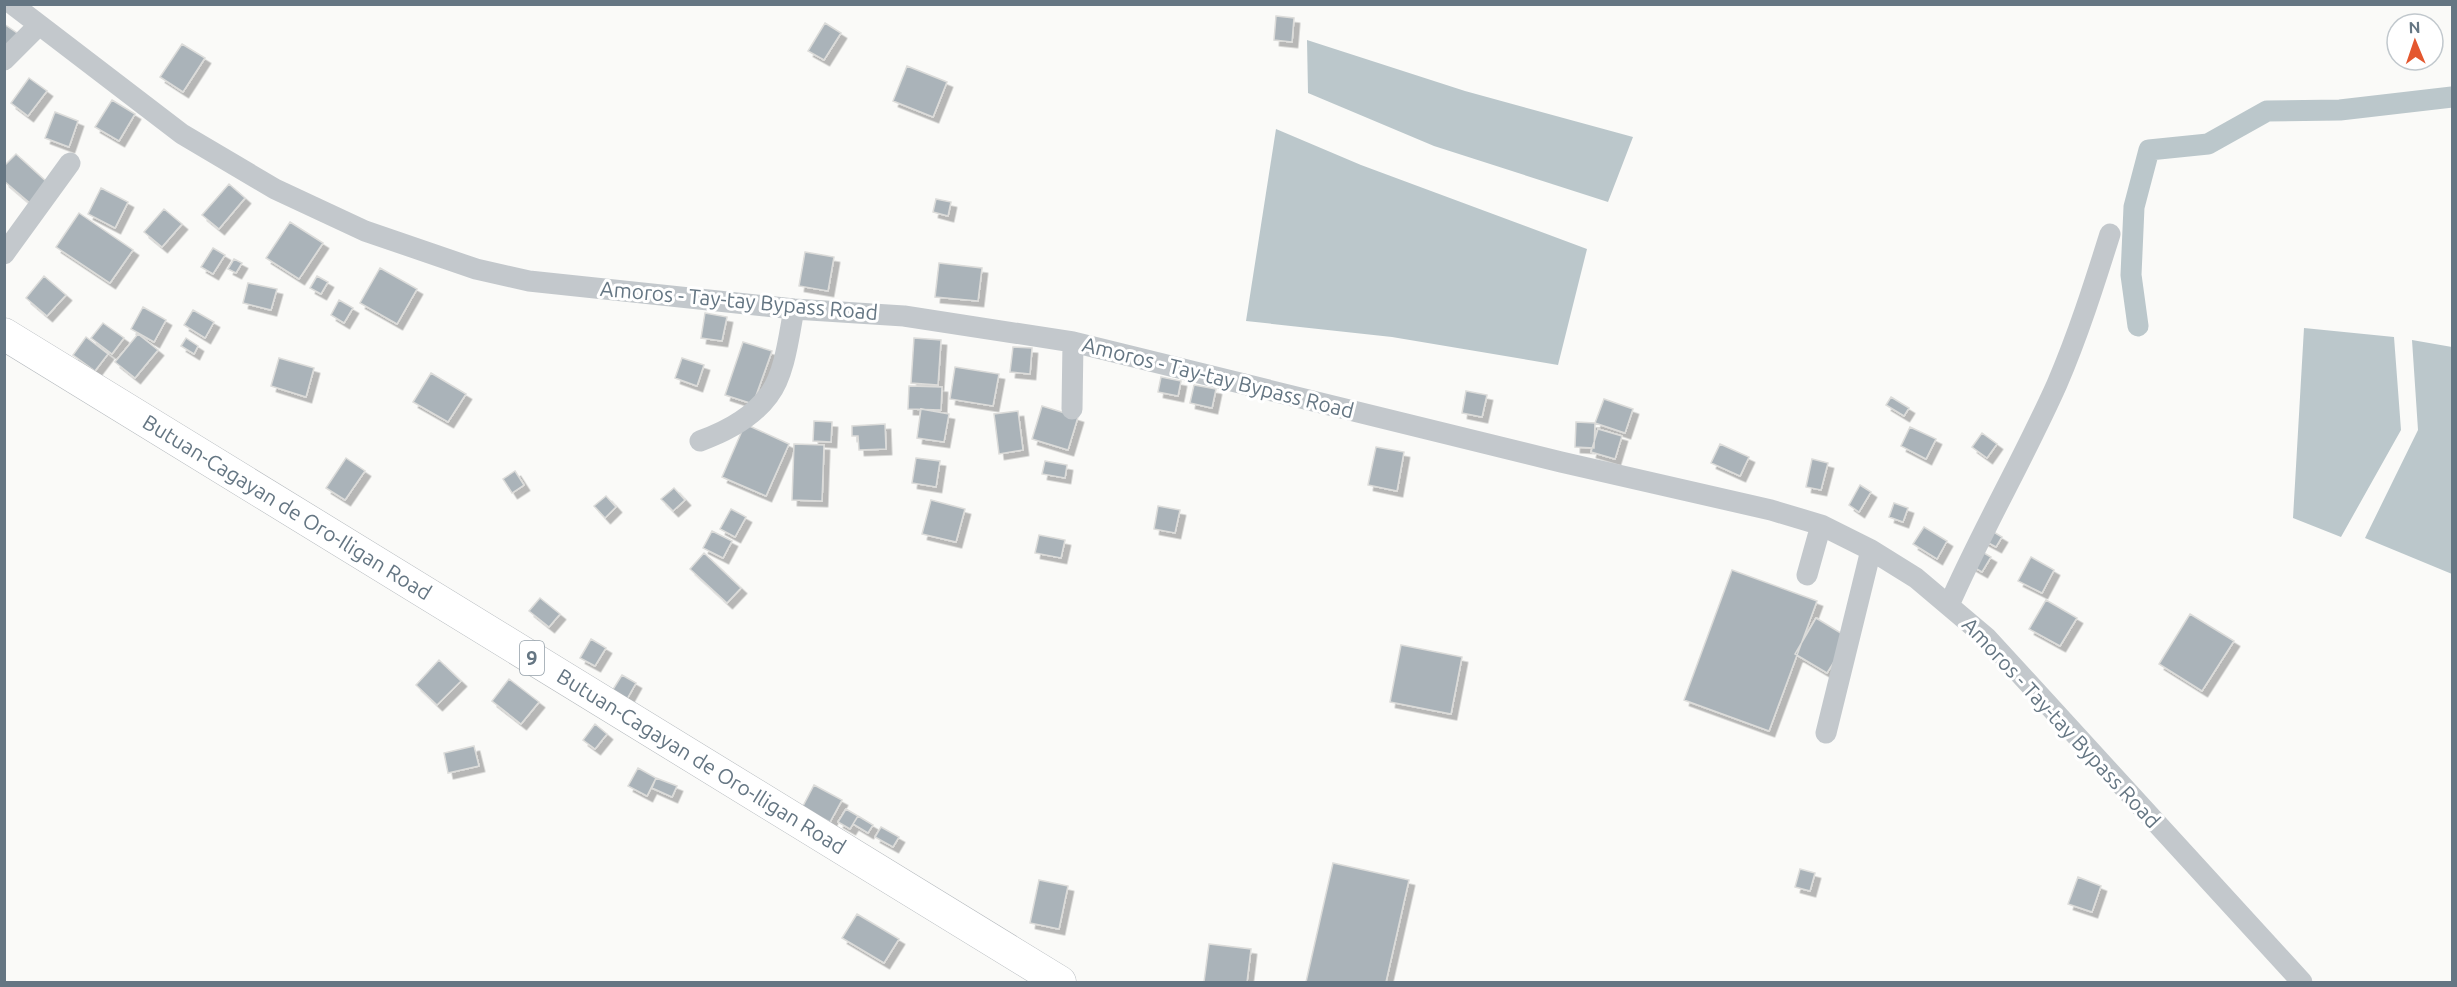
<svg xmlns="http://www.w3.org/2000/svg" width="2457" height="987" viewBox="0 0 2457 987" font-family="Ubuntu,sans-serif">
	<defs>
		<filter id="shadow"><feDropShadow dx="5.5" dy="5.5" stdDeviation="0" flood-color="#0004"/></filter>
	</defs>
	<rect width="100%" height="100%" fill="#fafaf8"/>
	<!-- water -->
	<path fill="#bbc7cb" d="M 1307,40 L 1465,91 L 1633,137 L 1608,202 L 1434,146 L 1308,93 Z
		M 1276,129 L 1361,165 L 1587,249 L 1558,365 L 1392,337 L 1246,321 Z
		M 2304,328 L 2394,337 L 2401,430 L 2341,537 L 2293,518 Z
		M 2412,340 L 2452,347 L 2452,574 L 2365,538 L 2418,430 Z"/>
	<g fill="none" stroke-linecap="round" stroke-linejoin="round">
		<!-- canal -->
		<path stroke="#bbc7cb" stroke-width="21" d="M 2138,326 L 2131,275 L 2134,207 L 2149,150 L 2208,144 L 2267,111 L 2340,110 L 2452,97"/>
	</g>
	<!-- building -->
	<path fill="#aab3b9" stroke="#dcdcda" stroke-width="1.5" filter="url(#shadow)" d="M 1276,16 L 1294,18 L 1292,42 L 1274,40 Z
		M 825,23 L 841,33 L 824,60 L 808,51 Z
		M 4,24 L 20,35 L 4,59 Z
		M 182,44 L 205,58 L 183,92 L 160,77 Z
		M 907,66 L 947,82 L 933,117 L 893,101 Z
		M 29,78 L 47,91 L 28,116 L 11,103 Z
		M 112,100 L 135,114 L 119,141 L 95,127 Z
		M 55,112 L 78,121 L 69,147 L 45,138 Z
		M 16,154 L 49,184 L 31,204 L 4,181 L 4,166 Z
		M 229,184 L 245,198 L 219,229 L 202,215 Z
		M 101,188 L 128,202 L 115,228 L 88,214 Z
		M 936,199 L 951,202 L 948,216 L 933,212 Z
		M 164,209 L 182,224 L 162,247 L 144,232 Z
		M 79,213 L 133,250 L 110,283 L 56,247 Z
		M 290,222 L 323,243 L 299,279 L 266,258 Z
		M 213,248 L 225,255 L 213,274 L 201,267 Z
		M 805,252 L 834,257 L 828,291 L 799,286 Z
		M 234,259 L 242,263 L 236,273 L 228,269 Z
		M 939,263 L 982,268 L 978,301 L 935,297 Z
		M 380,268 L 417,289 L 397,324 L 360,303 Z
		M 44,276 L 66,295 L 47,316 L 26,298 Z
		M 317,276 L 328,282 L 321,294 L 310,288 Z
		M 248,283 L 277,289 L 271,310 L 243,303 Z
		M 339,300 L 353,308 L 344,323 L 331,315 Z
		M 143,307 L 166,320 L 154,342 L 131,329 Z
		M 193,310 L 214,322 L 205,338 L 184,325 Z
		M 705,313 L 727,317 L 722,341 L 701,338 Z
		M 103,323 L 124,338 L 112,354 L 91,338 Z
		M 138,334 L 158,350 L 135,378 L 115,362 Z
		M 86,337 L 108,354 L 95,371 L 73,355 Z
		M 186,338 L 198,346 L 194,354 L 181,346 Z
		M 914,338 L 941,340 L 938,385 L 911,383 Z
		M 743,342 L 772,351 L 753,404 L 725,395 Z
		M 1013,347 L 1032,348 L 1030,374 L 1010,372 Z
		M 279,358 L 314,368 L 306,397 L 271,386 Z
		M 682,358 L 704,365 L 697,386 L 675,378 Z
		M 955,367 L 999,374 L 993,406 L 950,399 Z
		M 431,373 L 466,394 L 448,422 L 413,402 Z
		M 1161,377 L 1181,381 L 1178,396 L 1158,392 Z
		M 1194,385 L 1216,389 L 1212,408 L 1190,403 Z
		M 909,386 L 942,387 L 941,410 L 908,409 Z
		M 1466,391 L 1487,395 L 1482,417 L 1462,413 Z
		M 1891,397 L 1909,408 L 1904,416 L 1886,405 Z
		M 1604,399 L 1633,409 L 1625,433 L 1595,423 Z
		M 1042,406 L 1078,417 L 1068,450 L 1032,439 Z
		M 921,409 L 949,414 L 944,442 L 917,438 Z
		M 1018,411 L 1023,450 L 999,454 L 994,414 Z
		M 814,421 L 832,422 L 831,442 L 813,441 Z
		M 1576,422 L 1595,423 L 1594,448 L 1575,447 Z
		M 745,424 L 789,444 L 766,496 L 722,477 Z
		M 885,424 L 886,449 L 859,450 L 858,436 L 852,436 L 852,426 Z
		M 1910,427 L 1936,439 L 1926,459 L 1901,446 Z
		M 1598,429 L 1622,436 L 1615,459 L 1591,452 Z
		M 1982,433 L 1997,444 L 1987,458 L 1972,447 Z
		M 794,444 L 824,445 L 822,501 L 792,500 Z
		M 1720,444 L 1749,457 L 1740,476 L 1711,463 Z
		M 1376,447 L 1404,452 L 1397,491 L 1368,485 Z
		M 346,458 L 365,471 L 345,500 L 326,488 Z
		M 916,458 L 940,461 L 936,487 L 912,483 Z
		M 1812,459 L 1828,463 L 1821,490 L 1806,487 Z
		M 1045,461 L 1067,465 L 1065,478 L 1042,474 Z
		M 515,471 L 524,485 L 512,493 L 503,479 Z
		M 1860,485 L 1871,492 L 1859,512 L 1849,505 Z
		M 674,488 L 685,500 L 673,511 L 661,499 Z
		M 606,496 L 616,507 L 605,518 L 594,506 Z
		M 931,500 L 965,509 L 956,542 L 922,534 Z
		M 1894,503 L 1908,508 L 1903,522 L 1889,517 Z
		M 1158,506 L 1180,510 L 1175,533 L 1154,529 Z
		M 731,509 L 746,517 L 735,537 L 720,529 Z
		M 1924,527 L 1947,541 L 1937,559 L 1913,544 Z
		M 1987,528 L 2002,537 L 1996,547 L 1981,539 Z
		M 712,531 L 732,541 L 723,558 L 703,548 Z
		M 1039,535 L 1065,540 L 1061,558 L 1035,553 Z
		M 1977,549 L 1991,557 L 1982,572 L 1968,564 Z
		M 704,553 L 741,588 L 727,603 L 690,569 Z
		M 2031,557 L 2054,570 L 2042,593 L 2018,581 Z
		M 1732,570 L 1817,601 L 1769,731 L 1684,700 Z
		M 540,598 L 560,614 L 549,627 L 529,611 Z
		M 2046,600 L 2077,618 L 2060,646 L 2029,629 Z
		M 2190,614 L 2234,641 L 2202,691 L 2159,664 Z
		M 1816,618 L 1849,638 L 1827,673 L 1795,654 Z
		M 591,639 L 606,648 L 595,666 L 580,658 Z
		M 1401,645 L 1462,657 L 1451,714 L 1390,702 Z
		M 439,660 L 461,681 L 437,705 L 416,685 Z
		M 622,675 L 636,683 L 627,699 L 612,691 Z
		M 509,679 L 539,702 L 521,724 L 492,701 Z
		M 595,724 L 607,734 L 595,749 L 583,740 Z
		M 474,746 L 479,766 L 448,773 L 444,753 Z
		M 638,768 L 656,778 L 647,796 L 628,786 Z
		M 656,778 L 677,786 L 672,797 L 652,788 Z
		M 814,785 L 842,800 L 830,822 L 802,808 Z
		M 846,809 L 858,816 L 850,829 L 838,822 Z
		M 858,816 L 873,825 L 868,833 L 853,824 Z
		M 881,827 L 899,837 L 893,847 L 875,837 Z
		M 1333,863 L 1409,880 L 1386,982 L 1306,982 Z
		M 1800,869 L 1815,873 L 1810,891 L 1795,887 Z
		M 2078,877 L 2101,886 L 2092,912 L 2068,904 Z
		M 1039,880 L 1068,886 L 1059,929 L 1030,923 Z
		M 857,914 L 899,939 L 884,963 L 842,938 Z
		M 1209,944 L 1251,949 L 1247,982 L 1204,982 Z"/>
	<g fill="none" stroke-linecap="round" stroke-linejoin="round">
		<!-- highway casing -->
		<g stroke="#b4b9bd" stroke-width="33">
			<g id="highway">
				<path id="s1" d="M 4,334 L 1060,982"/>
			</g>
		</g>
		<!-- minor -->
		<path stroke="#c3c8cc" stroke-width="21" d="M 12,4 L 182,134 L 275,189 L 365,231 L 476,269 L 529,281 L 794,309 L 904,316 L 1073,342 L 1561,462 L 1771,510 L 1821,525 L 1871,550 L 1916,578 L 1987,638 L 2302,982
			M 4,60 L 38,26
			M 4,254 L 70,163
			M 1072,409 L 1073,342
			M 700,441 C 725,432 753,417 769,395 C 785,374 789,335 794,309
			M 1807,575 L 1821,525
			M 1949,605 C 1982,530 2024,458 2057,384 C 2078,335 2094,285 2110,234
			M 1826,733 L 1871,550"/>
		<!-- highway -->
		<use href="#highway" stroke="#fff" stroke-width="32"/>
	</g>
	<g text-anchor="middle" stroke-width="6" stroke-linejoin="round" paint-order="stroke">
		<!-- shield labels -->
		<rect fill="#fff" stroke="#939fa8" stroke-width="1.5" x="520" y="641" width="24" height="34" rx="4.5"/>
		<g font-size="20" font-weight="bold" fill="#657683">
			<text x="532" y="665">9</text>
		</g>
		<!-- street labels -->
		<g font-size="21" fill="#657683" stroke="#fff">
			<text transform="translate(739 301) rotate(5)" y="7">Amoros - Tay-tay Bypass Road</text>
			<text transform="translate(1218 378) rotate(14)" y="7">Amoros - Tay-tay Bypass Road</text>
			<text dy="7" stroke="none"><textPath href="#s1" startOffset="332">Butuan-Cagayan de Oro-Iligan Road</textPath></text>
			<text transform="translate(2061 723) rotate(47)" y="7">Amoros - Tay-tay Bypass Road</text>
			<text dy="7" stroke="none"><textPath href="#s1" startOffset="818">Butuan-Cagayan de Oro-Iligan Road</textPath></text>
		</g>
	</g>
	<!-- border -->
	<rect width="2457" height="987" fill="none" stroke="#657683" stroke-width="12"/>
	<!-- north arrow -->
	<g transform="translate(2415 42) rotate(358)"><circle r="28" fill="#ffffff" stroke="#c1c8cd" stroke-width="1.5"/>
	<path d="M0-4.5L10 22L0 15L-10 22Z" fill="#e4572e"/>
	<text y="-9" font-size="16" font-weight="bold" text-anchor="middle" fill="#657683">N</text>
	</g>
</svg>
